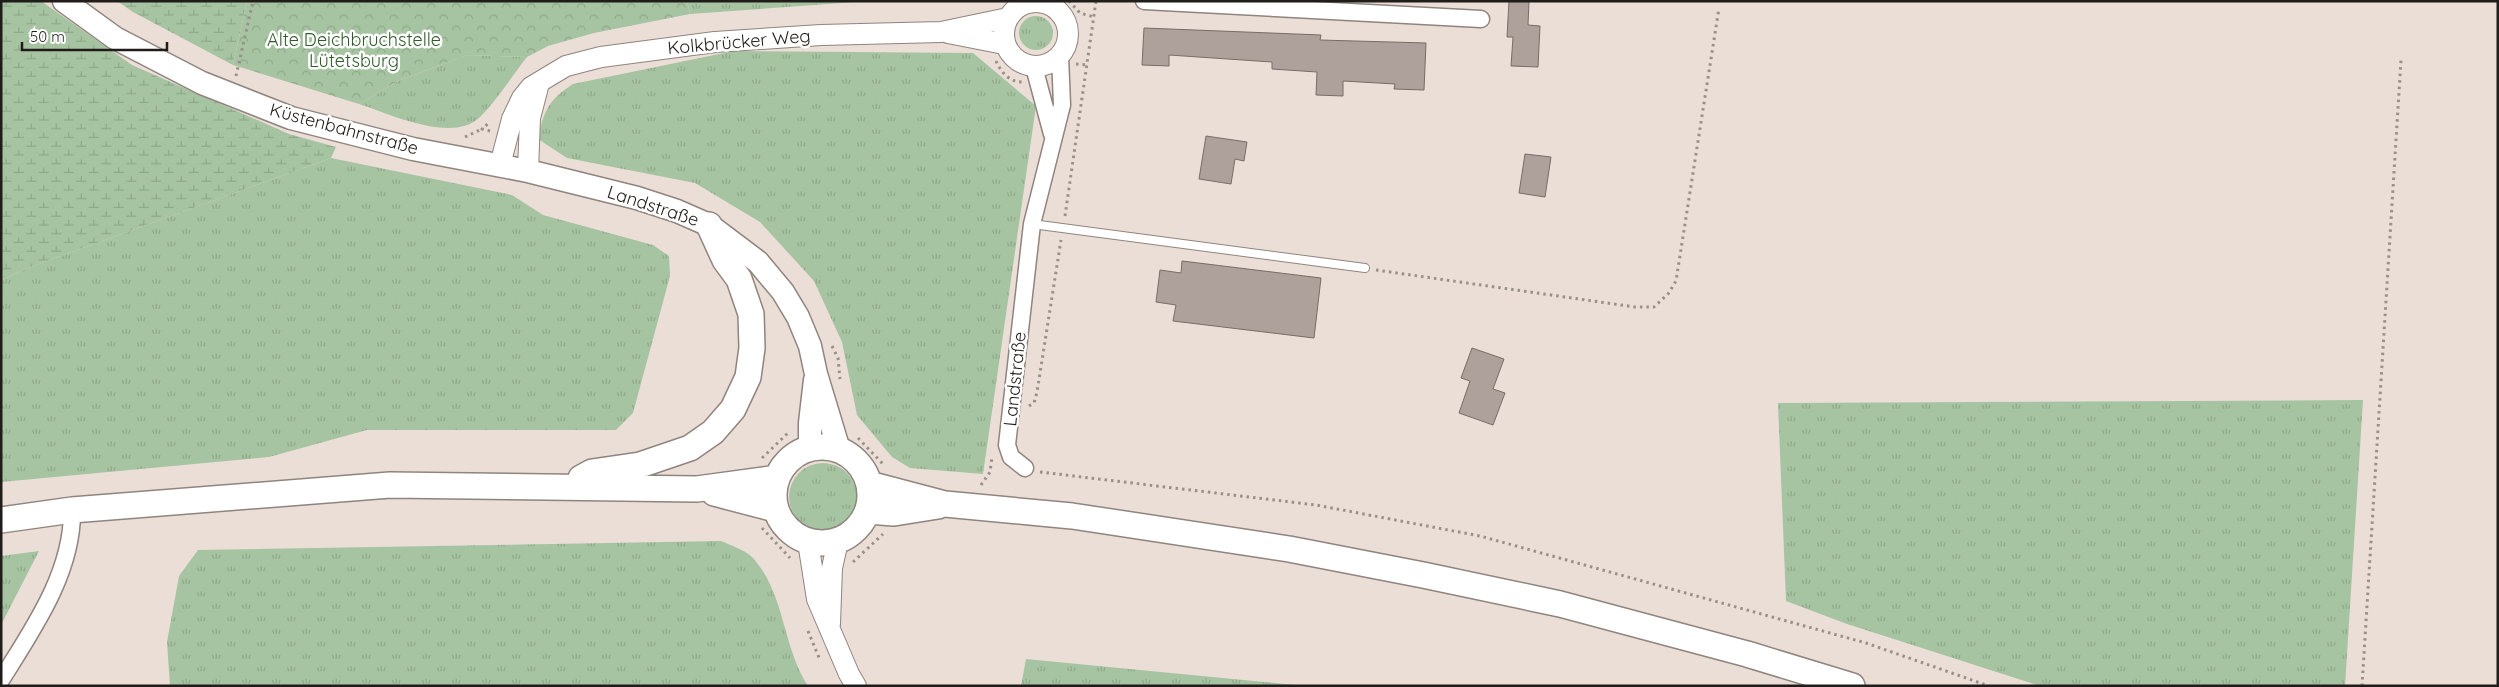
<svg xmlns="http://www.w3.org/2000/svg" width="2499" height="687" viewBox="0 0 2499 687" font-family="Quicksand,sans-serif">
	<defs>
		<pattern id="grass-tufts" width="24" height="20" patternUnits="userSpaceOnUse" patternTransform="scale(1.25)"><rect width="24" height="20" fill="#a6c4a1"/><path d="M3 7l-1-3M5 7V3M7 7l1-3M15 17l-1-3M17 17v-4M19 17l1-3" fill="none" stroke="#8fa88a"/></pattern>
		<pattern id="wetland-marsh" width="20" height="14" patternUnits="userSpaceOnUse" patternTransform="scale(1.25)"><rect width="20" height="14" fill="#a6c4a1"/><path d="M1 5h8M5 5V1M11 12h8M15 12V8" fill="none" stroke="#8fa88a"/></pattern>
		<pattern id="park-crowns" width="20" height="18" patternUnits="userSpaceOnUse" patternTransform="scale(1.25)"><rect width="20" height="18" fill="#a6c4a1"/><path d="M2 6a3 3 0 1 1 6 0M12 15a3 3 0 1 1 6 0" fill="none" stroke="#8fa88a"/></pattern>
	</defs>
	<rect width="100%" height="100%" fill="#ebded7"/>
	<!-- grass -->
	<path fill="url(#grass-tufts)" d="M 687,1 L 870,1 L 690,14 Z
		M1019 33a17 17 0 1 1 34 0a17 17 0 1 1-34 0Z
		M 734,51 L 973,53 L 1036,106 L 983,474 L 910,468 L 892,457 L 857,415 L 842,342 L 814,281 L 760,222 L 695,183 L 567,158 L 538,139 C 544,111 548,100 573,84 Z
		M 467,55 L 527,57 C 512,76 497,100 480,117 C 453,144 390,114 359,104 L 398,81 Z
		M 331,158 L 512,195 L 543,215 L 653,245 L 669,256 L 670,276 L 633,413 L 616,430 L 367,430 L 269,457 L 1,482 L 1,281 L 25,269 Z
		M 2363,400 L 2345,686 L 2040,686 L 1847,624 L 1786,601 L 1778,403 Z
		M789 497a34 34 0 1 1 68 0a34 34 0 1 1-68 0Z
		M 721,541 C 730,545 745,550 752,557 C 785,592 782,646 808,686 L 170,686 L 167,642 L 179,576 L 198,550 Z
		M 39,551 L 1,625 L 1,556 Z
		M 1026,659 L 1306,686 L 1021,686 Z"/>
	<!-- wetland -->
	<path fill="url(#wetland-marsh)" d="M 1,1 L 41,1 L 132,65 L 289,134 L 336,147 L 331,158 L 25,269 L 1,281 Z
		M 117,1 L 247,1 L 233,65 L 133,12 Z"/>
	<!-- park -->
	<path fill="url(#park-crowns)" d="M 247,1 L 687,1 L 690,14 L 594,33 L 548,46 L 527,57 L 467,55 L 398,81 L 359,104 L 233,65 Z"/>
	<!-- building -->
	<path fill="#aea19b" stroke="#776c66" d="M 1509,1 L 1529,1 L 1528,25 L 1540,26 L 1538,67 L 1511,66 L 1513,37 L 1507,37 Z
		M 1144,28 L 1321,35 L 1320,40 L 1426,43 L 1424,90 L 1394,89 L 1395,84 L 1343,81 L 1343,96 L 1316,95 L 1317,72 L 1272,69 L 1272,62 L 1169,55 L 1169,66 L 1142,65 Z
		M 1206,136 L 1247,142 L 1244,161 L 1235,159 L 1231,184 L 1199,179 Z
		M 1525,154 L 1551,157 L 1545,197 L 1519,193 Z
		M 1182,261 L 1321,278 L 1314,338 L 1173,321 L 1176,305 L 1156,302 L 1160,270 L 1181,273 Z
		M 1472,348 L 1504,359 L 1493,389 L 1505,393 L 1493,425 L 1459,413 L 1470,381 L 1461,378 Z"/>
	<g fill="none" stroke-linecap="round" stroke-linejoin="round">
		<!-- service casing -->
		<g stroke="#90847e" stroke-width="10">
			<path id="service" d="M 1032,224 L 1365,268"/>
		</g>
		<!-- minor casing -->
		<g stroke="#90847e" stroke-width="19">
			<path id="minor" d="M 1144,1 L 1481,19
				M 1034,67 L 1052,134
				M 1025,468 L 1011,457 L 1007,445 L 1032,224 L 1062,105 L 1060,56
				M 1,680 C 33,629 73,572 72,510"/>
		</g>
		<!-- tertiary casing -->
		<g stroke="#90847e" stroke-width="22">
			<path id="tertiary" d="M1004 34a32 32 0 1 1 64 0a32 32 0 1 1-64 0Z
				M 948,33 L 1004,44
				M 500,165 L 512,119 L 522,98 L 531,87 L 566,66 L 601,57 L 715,42 L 821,35 L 941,32 L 1008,18
				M 528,171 L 530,118 L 538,87
				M 808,542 L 817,599 L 849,674 L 856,686
				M 830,624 L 832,568 L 838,541"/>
		</g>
		<!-- secondary casing -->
		<g stroke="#90847e" stroke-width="25">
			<path id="secondary" d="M 64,1 L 115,38 L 202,83 L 291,118 L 413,149 L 528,171 L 637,198 L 677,211 L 709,225 L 758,262 L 783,292 L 798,317 L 810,346 L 816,374 L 839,450
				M 810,448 L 810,423 L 815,380"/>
		</g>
		<!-- primary casing -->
		<g stroke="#90847e" stroke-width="28">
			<path id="primary" d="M774 495a48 48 0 1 1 96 0a48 48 0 1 1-96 0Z
				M 581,478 L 592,472 L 640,465 L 690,448 L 713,432 L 733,409 L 748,377 L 752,348 L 751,314 L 739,279 L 725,260 L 709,225
				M 869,484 L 945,504 L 1072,516 L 1289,549 L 1423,575 L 1560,604 L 1747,654 L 1852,686
				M 714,493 L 775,509
				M 868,511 L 894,513 L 938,506
				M 1,520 L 72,510 L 390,485 L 697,489 L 777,478"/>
		</g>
		<!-- path -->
		<path stroke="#99908b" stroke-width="3" stroke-dasharray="2.5 4" stroke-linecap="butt" d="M 1069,1 L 1080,13 L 1094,17
			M 996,61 C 1001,72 1009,82 1022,82
			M 1076,64 L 1088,65
			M 236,76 L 253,1
			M 490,131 L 482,129 L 490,122
			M 465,137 L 482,129
			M 1065,216 L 1096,1
			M 1376,270 L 1635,307 L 1654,307 L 1668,294 L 1676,281 L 1719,8
			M 832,346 L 838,358 L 840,379
			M 1029,406 L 1034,403 L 1037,392 L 1061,240
			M 858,438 L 883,464
			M 762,458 L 790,431
			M 1040,472 L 1316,505 L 1480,536 L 1866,643 L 1989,686
			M 981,485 L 990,472 L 992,457
			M 762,528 L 790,558
			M 853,562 L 883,534
			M 808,631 L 820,660
			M 2362,686 L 2401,60"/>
		<!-- service -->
		<use href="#service" stroke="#fff" stroke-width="8"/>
		<!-- minor -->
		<use href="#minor" stroke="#fff" stroke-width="16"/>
		<!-- tertiary -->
		<use href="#tertiary" stroke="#fff" stroke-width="20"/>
		<!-- secondary -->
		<use href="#secondary" stroke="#fff" stroke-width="22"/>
		<!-- primary -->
		<use href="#primary" stroke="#fff" stroke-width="25"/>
	</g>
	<g text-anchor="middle" stroke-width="5" stroke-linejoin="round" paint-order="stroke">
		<!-- park labels -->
		<g font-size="18" fill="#2f5c28" stroke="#fff">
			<text x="354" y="46">Alte Deichbruchstelle<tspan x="354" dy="21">Lütetsburg</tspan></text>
		</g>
		<!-- street labels -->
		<g font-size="18" fill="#201c19" stroke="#fff">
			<text transform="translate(739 42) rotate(-5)" y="6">Kolkbrücker Weg</text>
			<text transform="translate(344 129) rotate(15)" y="6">Küstenbahnstraße</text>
			<text transform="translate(653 206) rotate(18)" y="6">Landstraße</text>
			<text transform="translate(1015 379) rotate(-84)" y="6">Landstraße</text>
		</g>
	</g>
	<!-- border -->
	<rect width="2499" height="687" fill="none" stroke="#201c19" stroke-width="5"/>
	<!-- scale -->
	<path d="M22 42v8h145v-8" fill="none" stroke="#201c19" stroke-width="2.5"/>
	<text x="30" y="42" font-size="15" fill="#201c19" stroke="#ffffff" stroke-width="4" paint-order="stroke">50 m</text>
</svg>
